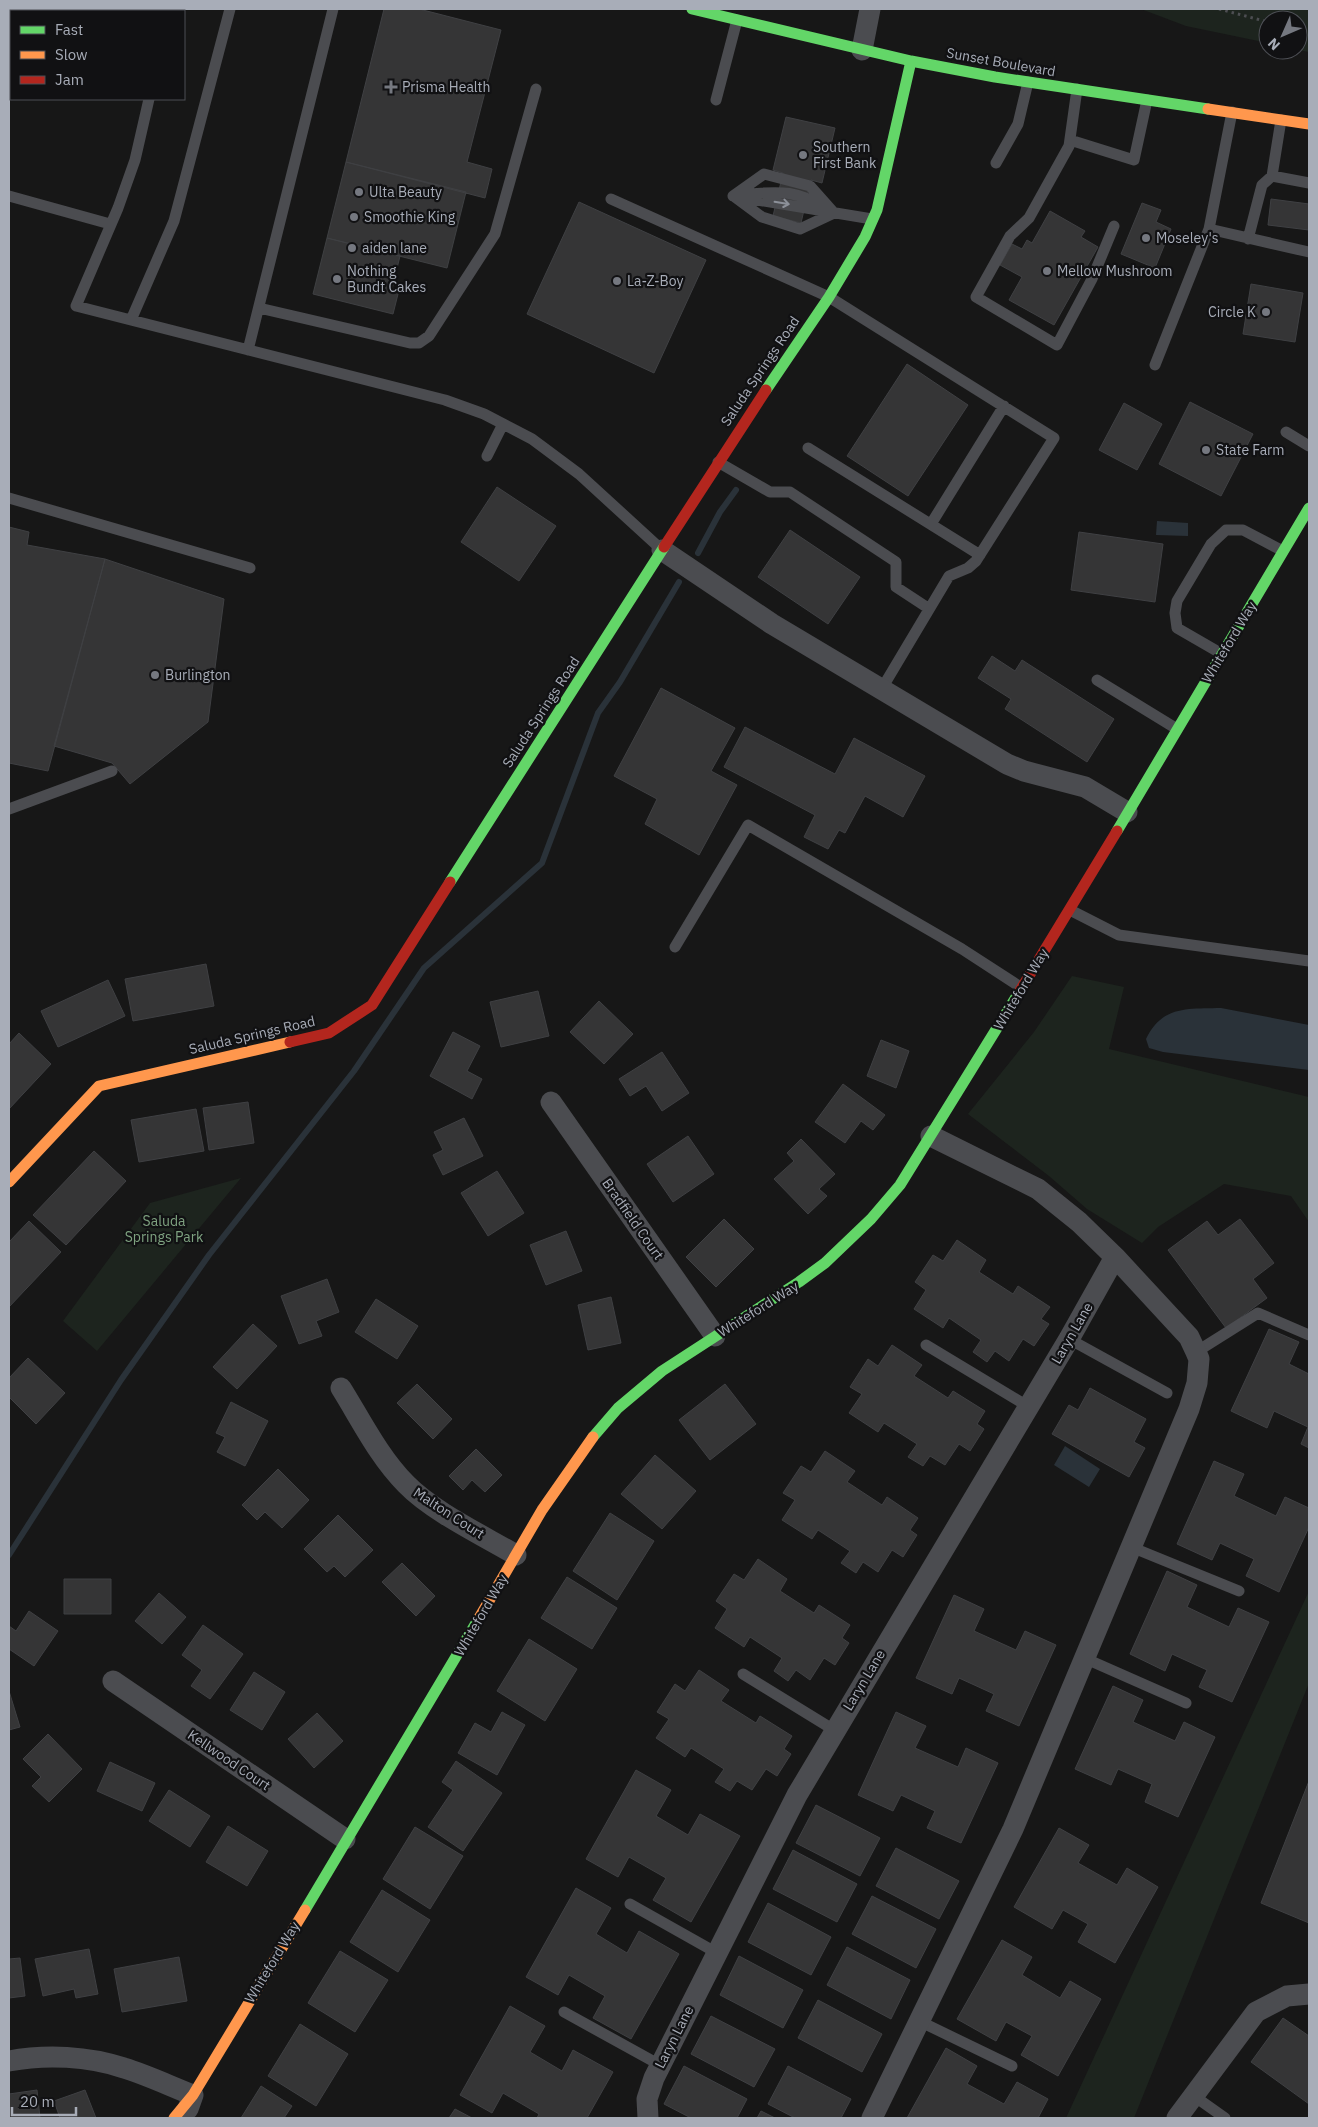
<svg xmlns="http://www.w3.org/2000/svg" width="1318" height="2127" viewBox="0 0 1318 2127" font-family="'IBM Plex Sans',sans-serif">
	<rect width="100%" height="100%" fill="#171717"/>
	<!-- green -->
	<path fill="#1d241e" d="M 1141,9 L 1309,9 L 1309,52 L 1298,50 L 1298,20 L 1268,20 L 1268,43 L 1186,26 Z
		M 1072,976 L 1124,987 L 1109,1049 L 1309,1097 L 1309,1222 L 1291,1196 L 1224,1184 L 1158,1227 L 1142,1243 L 1087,1209 L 1049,1176 L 968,1114 L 1034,1032 Z
		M 241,1178 L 97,1351 L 63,1321 L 150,1203 Z
		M 1309,1591 L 1309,1683 L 1134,2118 L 1066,2118 Z"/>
	<!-- water -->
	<path fill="#2a3239" d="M 1157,521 L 1188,523 L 1188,536 L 1156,535 Z
		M 1221,1008 L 1309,1025 L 1309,1070 L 1163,1052 L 1149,1048 L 1146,1039 C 1162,1005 1189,1009 1221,1008 Z
		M 1065,1446 L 1100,1469 L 1089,1487 L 1054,1465 Z"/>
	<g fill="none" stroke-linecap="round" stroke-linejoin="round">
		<!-- stream -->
		<path stroke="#2a3239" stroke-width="6" d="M 698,553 L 720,512 L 736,490
			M 9,1555 L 121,1380 L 209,1255 L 354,1071 L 424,968 L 542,863 L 598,713 L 620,682 L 679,582"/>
	</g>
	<!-- building -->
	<path fill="#353536" stroke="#3f4043" d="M 384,9 L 419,9 L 501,30 L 467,162 L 492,169 L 485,198 L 346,162 Z
		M 786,117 L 835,128 L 822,183 L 811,180 L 801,223 L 773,216 L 783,173 L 773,170 Z
		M 346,162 L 466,192 L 447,268 L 327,238 Z
		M 1271,199 L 1309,204 L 1309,230 L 1268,225 Z
		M 579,202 L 706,260 L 654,373 L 527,314 Z
		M 1142,203 L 1161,210 L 1156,222 L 1171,229 L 1155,268 L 1121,254 Z
		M 1050,211 L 1085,231 L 1081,237 L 1098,247 L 1054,325 L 1009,300 L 1022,277 L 1000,265 L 1012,244 L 1022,249 L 1027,240 L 1032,243 Z
		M 327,238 L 400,256 L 392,289 L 399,290 L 393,314 L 313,294 Z
		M 1251,284 L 1303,293 L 1295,342 L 1243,334 Z
		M 907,364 L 968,405 L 908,496 L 847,456 Z
		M 1190,402 L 1253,434 L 1221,496 L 1159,464 Z
		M 1124,403 L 1162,424 L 1137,470 L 1099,450 Z
		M 497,487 L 556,526 L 519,581 L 461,542 Z
		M 9,527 L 29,532 L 27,545 L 105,559 L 48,771 L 9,763 Z
		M 790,530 L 860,577 L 828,624 L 758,577 Z
		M 1079,532 L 1163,544 L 1155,602 L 1071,590 Z
		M 105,559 L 224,599 L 208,722 L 130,784 L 112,763 L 54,746 Z
		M 992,656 L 1015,671 L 1022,660 L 1114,719 L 1087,762 L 1005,709 L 1011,699 L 978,678 Z
		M 661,688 L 735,728 L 711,771 L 737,785 L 699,855 L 645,824 L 657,799 L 614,776 Z
		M 745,727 L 835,774 L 854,738 L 925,776 L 903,817 L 865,796 L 845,833 L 839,830 L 828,849 L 804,837 L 815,815 L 724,767 Z
		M 206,964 L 214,1006 L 133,1021 L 125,979 Z
		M 108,980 L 125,1016 L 58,1047 L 41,1011 Z
		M 538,991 L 549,1036 L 501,1047 L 490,1002 Z
		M 599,1001 L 633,1034 L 604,1064 L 570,1032 Z
		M 453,1032 L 480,1046 L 467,1071 L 482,1079 L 472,1099 L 430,1076 Z
		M 19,1033 L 51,1064 L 9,1109 L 9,1044 Z
		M 881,1040 L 909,1051 L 896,1088 L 867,1076 Z
		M 662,1052 L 689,1093 L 662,1111 L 646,1086 L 630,1096 L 619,1079 Z
		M 843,1084 L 885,1115 L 873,1130 L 861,1121 L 845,1143 L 815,1122 Z
		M 248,1102 L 254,1143 L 209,1150 L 203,1108 Z
		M 196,1109 L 204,1151 L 139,1162 L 131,1120 Z
		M 464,1118 L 483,1156 L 443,1175 L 433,1155 L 443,1150 L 434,1132 Z
		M 688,1136 L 714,1174 L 673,1202 L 647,1164 Z
		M 801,1139 L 835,1174 L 819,1189 L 827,1196 L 808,1214 L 774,1179 L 794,1161 L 787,1153 Z
		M 94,1151 L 126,1181 L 66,1245 L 33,1215 Z
		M 497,1171 L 524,1213 L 488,1236 L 461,1193 Z
		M 724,1219 L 754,1249 L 716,1287 L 686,1257 Z
		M 1240,1219 L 1274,1263 L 1253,1279 L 1267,1298 L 1226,1328 L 1168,1250 L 1207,1221 L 1218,1235 Z
		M 29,1221 L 61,1252 L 9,1307 L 9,1242 Z
		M 566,1231 L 582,1271 L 546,1285 L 530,1245 Z
		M 957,1240 L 986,1260 L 979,1272 L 1013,1294 L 1018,1286 L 1050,1307 L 1041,1319 L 1049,1324 L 1034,1346 L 1023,1339 L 1009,1361 L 995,1351 L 987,1362 L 973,1352 L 981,1340 L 949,1318 L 943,1328 L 914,1309 L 926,1290 L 915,1282 L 933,1255 L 943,1261 Z
		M 327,1279 L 339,1312 L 316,1321 L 322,1336 L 299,1344 L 281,1296 Z
		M 611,1297 L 621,1343 L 588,1350 L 578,1305 Z
		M 376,1299 L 418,1326 L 397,1359 L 355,1332 Z
		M 253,1324 L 277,1346 L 237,1389 L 213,1367 Z
		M 1269,1329 L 1299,1342 L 1289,1364 L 1309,1374 L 1309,1448 L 1301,1444 L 1308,1427 L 1274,1411 L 1267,1428 L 1231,1411 Z
		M 892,1345 L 922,1365 L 914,1376 L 948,1398 L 953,1391 L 985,1411 L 977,1424 L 984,1429 L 970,1451 L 959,1444 L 945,1465 L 930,1456 L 923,1466 L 908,1457 L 917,1444 L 884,1423 L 878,1432 L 849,1413 L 862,1394 L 850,1387 L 868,1359 L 878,1366 Z
		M 28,1358 L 65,1393 L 36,1424 L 9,1397 L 9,1378 Z
		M 417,1384 L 452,1419 L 433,1439 L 397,1403 Z
		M 725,1384 L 756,1424 L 710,1460 L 679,1420 Z
		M 1090,1388 L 1146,1419 L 1134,1442 L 1145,1448 L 1129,1477 L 1052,1434 L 1069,1405 L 1078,1410 Z
		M 231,1402 L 268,1421 L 245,1466 L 217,1452 L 225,1437 L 216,1433 Z
		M 476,1449 L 502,1475 L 485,1492 L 472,1480 L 463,1490 L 449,1476 Z
		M 825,1451 L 855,1471 L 847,1482 L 882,1505 L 887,1497 L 918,1518 L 910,1530 L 917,1535 L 903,1557 L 892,1550 L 878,1572 L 863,1562 L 856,1573 L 841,1563 L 850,1551 L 818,1530 L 812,1539 L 782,1520 L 795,1500 L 783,1493 L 801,1466 L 811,1472 Z
		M 655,1455 L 696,1491 L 662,1529 L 621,1494 Z
		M 1214,1461 L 1244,1474 L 1234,1496 L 1276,1516 L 1285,1497 L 1309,1508 L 1309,1527 L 1279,1592 L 1246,1576 L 1254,1559 L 1220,1543 L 1212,1560 L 1177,1544 Z
		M 278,1469 L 309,1500 L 282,1528 L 265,1512 L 257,1520 L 242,1505 Z
		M 610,1513 L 654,1541 L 617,1600 L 573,1571 Z
		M 338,1515 L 373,1550 L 345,1577 L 334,1566 L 327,1572 L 304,1549 Z
		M 758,1559 L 787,1579 L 780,1591 L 814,1613 L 819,1605 L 850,1625 L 842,1638 L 849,1643 L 835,1665 L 824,1658 L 810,1680 L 796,1670 L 788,1681 L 774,1671 L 782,1658 L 750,1637 L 744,1647 L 715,1628 L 727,1609 L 716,1601 L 734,1574 L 744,1580 Z
		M 402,1563 L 435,1596 L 416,1616 L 382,1582 Z
		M 1167,1571 L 1197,1585 L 1187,1607 L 1229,1627 L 1238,1608 L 1269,1622 L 1232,1702 L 1199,1687 L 1207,1670 L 1172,1654 L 1165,1671 L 1130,1654 Z
		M 567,1577 L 617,1608 L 592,1649 L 541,1618 Z
		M 64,1579 L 111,1579 L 111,1614 L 64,1614 Z
		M 159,1593 L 186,1617 L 162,1644 L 135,1621 Z
		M 954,1595 L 984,1609 L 974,1631 L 1016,1650 L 1025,1631 L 1056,1645 L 1019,1726 L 986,1711 L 994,1694 L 959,1678 L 952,1694 L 916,1678 Z
		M 29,1611 L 58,1631 L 34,1666 L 9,1649 L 9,1626 L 16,1631 Z
		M 203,1625 L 243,1654 L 210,1699 L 191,1686 L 202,1670 L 182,1655 Z
		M 529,1639 L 577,1669 L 545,1721 L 497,1691 Z
		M 699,1670 L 729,1690 L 721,1701 L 756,1723 L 760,1716 L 792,1736 L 784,1749 L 791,1754 L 777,1776 L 766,1769 L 752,1790 L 737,1781 L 730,1791 L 715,1782 L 724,1769 L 691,1748 L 685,1757 L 656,1738 L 669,1719 L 657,1712 L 675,1684 L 685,1691 Z
		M 254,1672 L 285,1692 L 262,1730 L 230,1710 Z
		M 1113,1686 L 1143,1700 L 1133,1722 L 1175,1741 L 1184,1722 L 1215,1737 L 1178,1817 L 1145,1802 L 1152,1784 L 1118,1769 L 1111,1785 L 1075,1769 Z
		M 9,1691 L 20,1727 L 9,1730 Z
		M 502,1712 L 525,1725 L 497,1775 L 458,1753 L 475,1723 L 491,1732 Z
		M 896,1712 L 926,1726 L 915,1748 L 958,1767 L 966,1748 L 998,1763 L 961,1843 L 927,1828 L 935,1811 L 901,1795 L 893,1811 L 858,1795 Z
		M 317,1713 L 343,1741 L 314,1768 L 288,1739 Z
		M 48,1734 L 82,1769 L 49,1802 L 32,1786 L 41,1777 L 23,1759 Z
		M 456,1761 L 502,1793 L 463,1851 L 428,1827 L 453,1790 L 442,1782 Z
		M 110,1762 L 155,1783 L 142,1811 L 97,1791 Z
		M 636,1770 L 671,1790 L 656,1816 L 688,1835 L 700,1814 L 740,1836 L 691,1922 L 653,1900 L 666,1878 L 629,1857 L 618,1877 L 586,1859 Z
		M 1309,1781 L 1309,1923 L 1261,1903 Z
		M 169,1790 L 210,1816 L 190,1847 L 149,1821 Z
		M 816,1805 L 880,1838 L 860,1876 L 796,1843 Z
		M 228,1826 L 268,1851 L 247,1886 L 206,1862 Z
		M 415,1827 L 463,1856 L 430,1909 L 383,1879 Z
		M 1059,1828 L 1089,1845 L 1078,1863 L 1117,1885 L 1127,1868 L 1158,1887 L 1115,1963 L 1078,1942 L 1088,1924 L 1063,1910 L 1052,1929 L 1014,1907 Z
		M 896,1848 L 959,1881 L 939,1919 L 876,1886 Z
		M 793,1850 L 857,1884 L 837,1922 L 773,1889 Z
		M 576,1888 L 611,1908 L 596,1934 L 627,1953 L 639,1931 L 679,1954 L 631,2039 L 593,2018 L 605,1996 L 569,1975 L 558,1995 L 526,1977 Z
		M 382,1890 L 430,1920 L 398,1972 L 350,1942 Z
		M 872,1896 L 936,1929 L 916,1968 L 852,1934 Z
		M 768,1903 L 831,1937 L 811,1975 L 748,1942 Z
		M 1002,1940 L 1032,1957 L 1022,1975 L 1060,1998 L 1070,1981 L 1101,1999 L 1058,2076 L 1021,2055 L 1032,2036 L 1006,2022 L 996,2041 L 957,2019 Z
		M 847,1947 L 910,1980 L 891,2019 L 827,1985 Z
		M 89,1949 L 98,1994 L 76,1998 L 74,1989 L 43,1996 L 35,1959 Z
		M 340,1951 L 388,1980 L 355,2032 L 308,2003 Z
		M 739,1956 L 803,1990 L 783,2028 L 720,1995 Z
		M 179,1957 L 187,2001 L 122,2012 L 114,1969 Z
		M 20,1958 L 25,1996 L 9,1998 L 9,1959 Z
		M 818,2000 L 882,2034 L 862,2072 L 798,2038 Z
		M 510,2006 L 545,2026 L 530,2052 L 562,2071 L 573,2050 L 613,2072 L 587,2118 L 537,2118 L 539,2114 L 503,2093 L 492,2113 L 460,2095 Z
		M 711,2016 L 775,2049 L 754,2087 L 691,2054 Z
		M 1283,2018 L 1309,2036 L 1309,2104 L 1251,2062 Z
		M 300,2024 L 348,2054 L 316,2106 L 268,2076 Z
		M 946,2048 L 977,2066 L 967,2084 L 1004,2104 L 1017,2082 L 1048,2099 L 1038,2118 L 907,2118 Z
		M 684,2066 L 747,2099 L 737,2118 L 691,2118 L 664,2104 Z
		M 788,2066 L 851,2099 L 841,2118 L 795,2118 L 768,2104 Z
		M 261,2086 L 292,2106 L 284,2118 L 241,2118 Z
		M 37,2090 L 40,2118 L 9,2118 L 9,2094 Z
		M 85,2090 L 96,2118 L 60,2118 L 54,2101 Z
		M 455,2109 L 472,2118 L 449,2118 Z
		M 761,2111 L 775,2118 L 757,2118 Z"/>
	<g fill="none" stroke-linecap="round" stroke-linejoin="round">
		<!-- path -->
		<path stroke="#4d4e52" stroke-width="3" stroke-dasharray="2.5 4" stroke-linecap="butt" d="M 1219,9 L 1268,22
			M 1298,29 L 1309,32"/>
		<!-- lane -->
		<path stroke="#4b4c50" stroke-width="11" d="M 170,11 L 171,9
			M 1077,89 L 1069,146 L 1029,218 L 1010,236 L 976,297 L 1057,345 L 1092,279 L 1114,226
			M 149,99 L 135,160 L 118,208 L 76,306 L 445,400 L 484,414 L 532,439 L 579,474 L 662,550
			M 716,100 L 737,20
			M 1232,112 L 1209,229 L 1309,252
			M 1070,140 L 1134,160 L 1147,100
			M 996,163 L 1018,124 L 1028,82
			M 1272,176 L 1309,183
			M 750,194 C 782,191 797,191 826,208
			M 9,196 L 110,224
			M 733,196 L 872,219
			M 733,196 L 764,174 L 810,186 L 834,213
			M 735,197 L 762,217 L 800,229 L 834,213
			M 611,199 L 829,297 L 1054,438 L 976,561 L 968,568 L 949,576 L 881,690
			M 1248,239 L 1262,185 L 1272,176 L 1281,120
			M 259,308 L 410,343 L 419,343 L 429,336 L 495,234 L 536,89
			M 131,320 L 174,221 L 230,9
			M 248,350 L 333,9
			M 1155,365 L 1209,229
			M 1286,432 L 1309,446
			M 808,448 L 980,555
			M 487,456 L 503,424
			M 718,462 L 770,492 L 790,492 L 896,562 L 896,587 L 928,608
			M 9,498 L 250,568
			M 931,524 L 1004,406
			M 1222,654 L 1177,628 L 1175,613 L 1177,601 L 1211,544 L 1226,530 L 1243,530 L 1283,551
			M 1097,680 L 1177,729
			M 9,809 L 112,771
			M 1070,910 L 1119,935 L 1309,961
			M 675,947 L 748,825 L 962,949 L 1022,988
			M 1069,1339 L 1167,1393
			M 926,1345 L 1029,1407
			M 1196,1352 L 1258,1313 L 1309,1335
			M 1131,1547 L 1239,1591
			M 1084,1658 L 1186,1703
			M 743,1674 L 834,1730
			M 630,1904 L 717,1953
			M 564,2012 L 660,2065
			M 919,2021 L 1012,2066
			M 1194,2096 L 1225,2118"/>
		<!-- street -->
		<path stroke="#4b4c50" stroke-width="21" d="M 862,50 L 870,9
			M 662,550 L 772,624 L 1007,764 L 1024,771 L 1085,787 L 1127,812
			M 551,1102 L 715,1336
			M 341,1388 C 361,1420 379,1457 406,1484 C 432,1511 482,1535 516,1555
			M 113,1681 L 345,1839
			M 9,2061 C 46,2054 88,2056 124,2068 C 147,2075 170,2086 193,2095 L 188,2109
			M 648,2118 L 647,2099 L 654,2078 L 797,1795 L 1069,1339 L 1115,1257
			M 872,2118 L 1013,1829 L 1189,1409 L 1197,1383 L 1199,1359 L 1196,1352 L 1189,1337 L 1115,1257 L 1079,1222 L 1038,1189 L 931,1136
			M 1177,2118 L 1256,2012 L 1287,1996 L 1309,1994"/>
		<!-- fast -->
		<path stroke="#63d668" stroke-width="11" d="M 692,9 L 911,61 L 995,77 L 1208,109
			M 766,390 L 829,297 L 865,237 L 877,210 L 911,61
			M 1117,831 L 1309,508
			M 450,882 L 664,547
			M 593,1437 L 618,1408 L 662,1371 L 799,1282 L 825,1263 L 871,1219 L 900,1185 L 1018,994
			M 305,1910 L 479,1618"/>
		<!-- slow -->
		<path stroke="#ff974d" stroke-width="11" d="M 1208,109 L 1309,124
			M 9,1182 L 99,1086 L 290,1042
			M 479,1618 L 542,1510 L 593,1437
			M 174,2118 L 193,2095 L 305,1910"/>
		<!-- jam -->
		<path stroke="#b3261e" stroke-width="11" d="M 664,547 L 766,390
			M 1018,994 L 1117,831
			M 290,1042 L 329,1033 L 372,1005 L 450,882"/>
	</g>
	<!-- one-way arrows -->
	<defs><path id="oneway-shaft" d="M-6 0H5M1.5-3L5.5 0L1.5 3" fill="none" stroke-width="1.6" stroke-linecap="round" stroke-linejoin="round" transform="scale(1.25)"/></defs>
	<use stroke="#8c9099" href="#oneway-shaft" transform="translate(782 203) rotate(9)"/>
	<!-- markers -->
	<g fill="#757880" stroke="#111113" stroke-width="2">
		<path d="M388.5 79.5h5v5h5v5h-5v5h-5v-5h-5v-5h5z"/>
		<circle cx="803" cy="155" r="5"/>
		<circle cx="359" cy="192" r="5"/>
		<circle cx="354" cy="217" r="5"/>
		<circle cx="1146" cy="238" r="5"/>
		<circle cx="352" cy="248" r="5"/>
		<circle cx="1047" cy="271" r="5"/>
		<circle cx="337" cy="279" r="5"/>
		<circle cx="617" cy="281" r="5"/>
		<circle cx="1266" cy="312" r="5"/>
		<circle cx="1206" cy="450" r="5"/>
		<circle cx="155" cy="675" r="5"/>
	</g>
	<g text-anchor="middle" stroke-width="4.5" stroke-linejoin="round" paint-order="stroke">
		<!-- street labels -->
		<g font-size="14" fill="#a8adb8" stroke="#111113">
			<text transform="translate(1001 62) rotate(10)" y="5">Sunset Boulevard</text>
			<text transform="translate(760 371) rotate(-56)" y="5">Saluda Springs Road</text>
			<text transform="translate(1229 642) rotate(-59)" y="5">Whiteford Way</text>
			<text transform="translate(541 712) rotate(-57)" y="5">Saluda Springs Road</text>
			<text transform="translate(1021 989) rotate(-59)" y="5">Whiteford Way</text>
			<text transform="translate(252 1035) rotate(-13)" y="5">Saluda Springs Road</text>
			<text transform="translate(633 1219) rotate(55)" y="5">Bradfield Court</text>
			<text transform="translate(758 1309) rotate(-32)" y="5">Whiteford Way</text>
			<text transform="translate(1072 1333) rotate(-60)" y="5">Laryn Lane</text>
			<text transform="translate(449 1513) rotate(33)" y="5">Malton Court</text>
			<text transform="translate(481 1615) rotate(-60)" y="5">Whiteford Way</text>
			<text transform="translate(864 1680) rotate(-59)" y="5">Laryn Lane</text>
			<text transform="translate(229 1760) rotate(34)" y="5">Kellwood Court</text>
			<text transform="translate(272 1962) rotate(-59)" y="5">Whiteford Way</text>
			<text transform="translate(674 2037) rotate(-63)" y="5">Laryn Lane</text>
		</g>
		<!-- poi labels -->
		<g font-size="14" fill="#a8adb8" stroke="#111113" text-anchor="start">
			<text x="402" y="92">Prisma Health</text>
			<text x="813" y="152">Southern<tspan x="813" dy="16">First Bank</tspan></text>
			<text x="369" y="197">Ulta Beauty</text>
			<text x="364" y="222">Smoothie King</text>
			<text x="1156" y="243">Moseley's</text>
			<text x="362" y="253">aiden lane</text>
			<text x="347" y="276">Nothing<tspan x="347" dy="16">Bundt Cakes</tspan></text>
			<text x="1057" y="276">Mellow Mushroom</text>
			<text x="627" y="286">La-Z-Boy</text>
			<text x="1256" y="317" text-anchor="end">Circle K</text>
			<text x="1216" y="455">State Farm</text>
			<text x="165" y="680">Burlington</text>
		</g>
		<!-- park labels -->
		<g font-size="14" fill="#7fa381" stroke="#111113">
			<text x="164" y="1226">Saluda<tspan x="164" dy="16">Springs Park</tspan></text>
		</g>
	</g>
	<!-- border -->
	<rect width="1318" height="2127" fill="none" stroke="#a8adb8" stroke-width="20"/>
	<!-- legend -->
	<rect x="10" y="10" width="175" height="90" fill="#111113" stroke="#4d4f55"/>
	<rect x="20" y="26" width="25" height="8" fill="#63d668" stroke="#4d4f55"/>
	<text x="55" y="35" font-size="15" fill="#a8adb8">Fast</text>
	<rect x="20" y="51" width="25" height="8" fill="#ff974d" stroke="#4d4f55"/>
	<text x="55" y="60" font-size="15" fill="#a8adb8">Slow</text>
	<rect x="20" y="76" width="25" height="8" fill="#b3261e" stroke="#4d4f55"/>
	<text x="55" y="85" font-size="15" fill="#a8adb8">Jam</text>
	<!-- north arrow -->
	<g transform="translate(1283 35) rotate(225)"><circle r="24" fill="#111113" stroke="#4d4f55"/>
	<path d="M0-4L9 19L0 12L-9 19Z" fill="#757880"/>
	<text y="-8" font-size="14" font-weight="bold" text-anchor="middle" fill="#a8adb8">N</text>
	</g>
	<!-- scale -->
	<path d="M12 2107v8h64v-8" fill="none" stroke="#a8adb8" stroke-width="2.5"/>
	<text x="20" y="2107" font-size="15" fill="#a8adb8" stroke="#111113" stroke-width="4" paint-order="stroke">20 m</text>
</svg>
